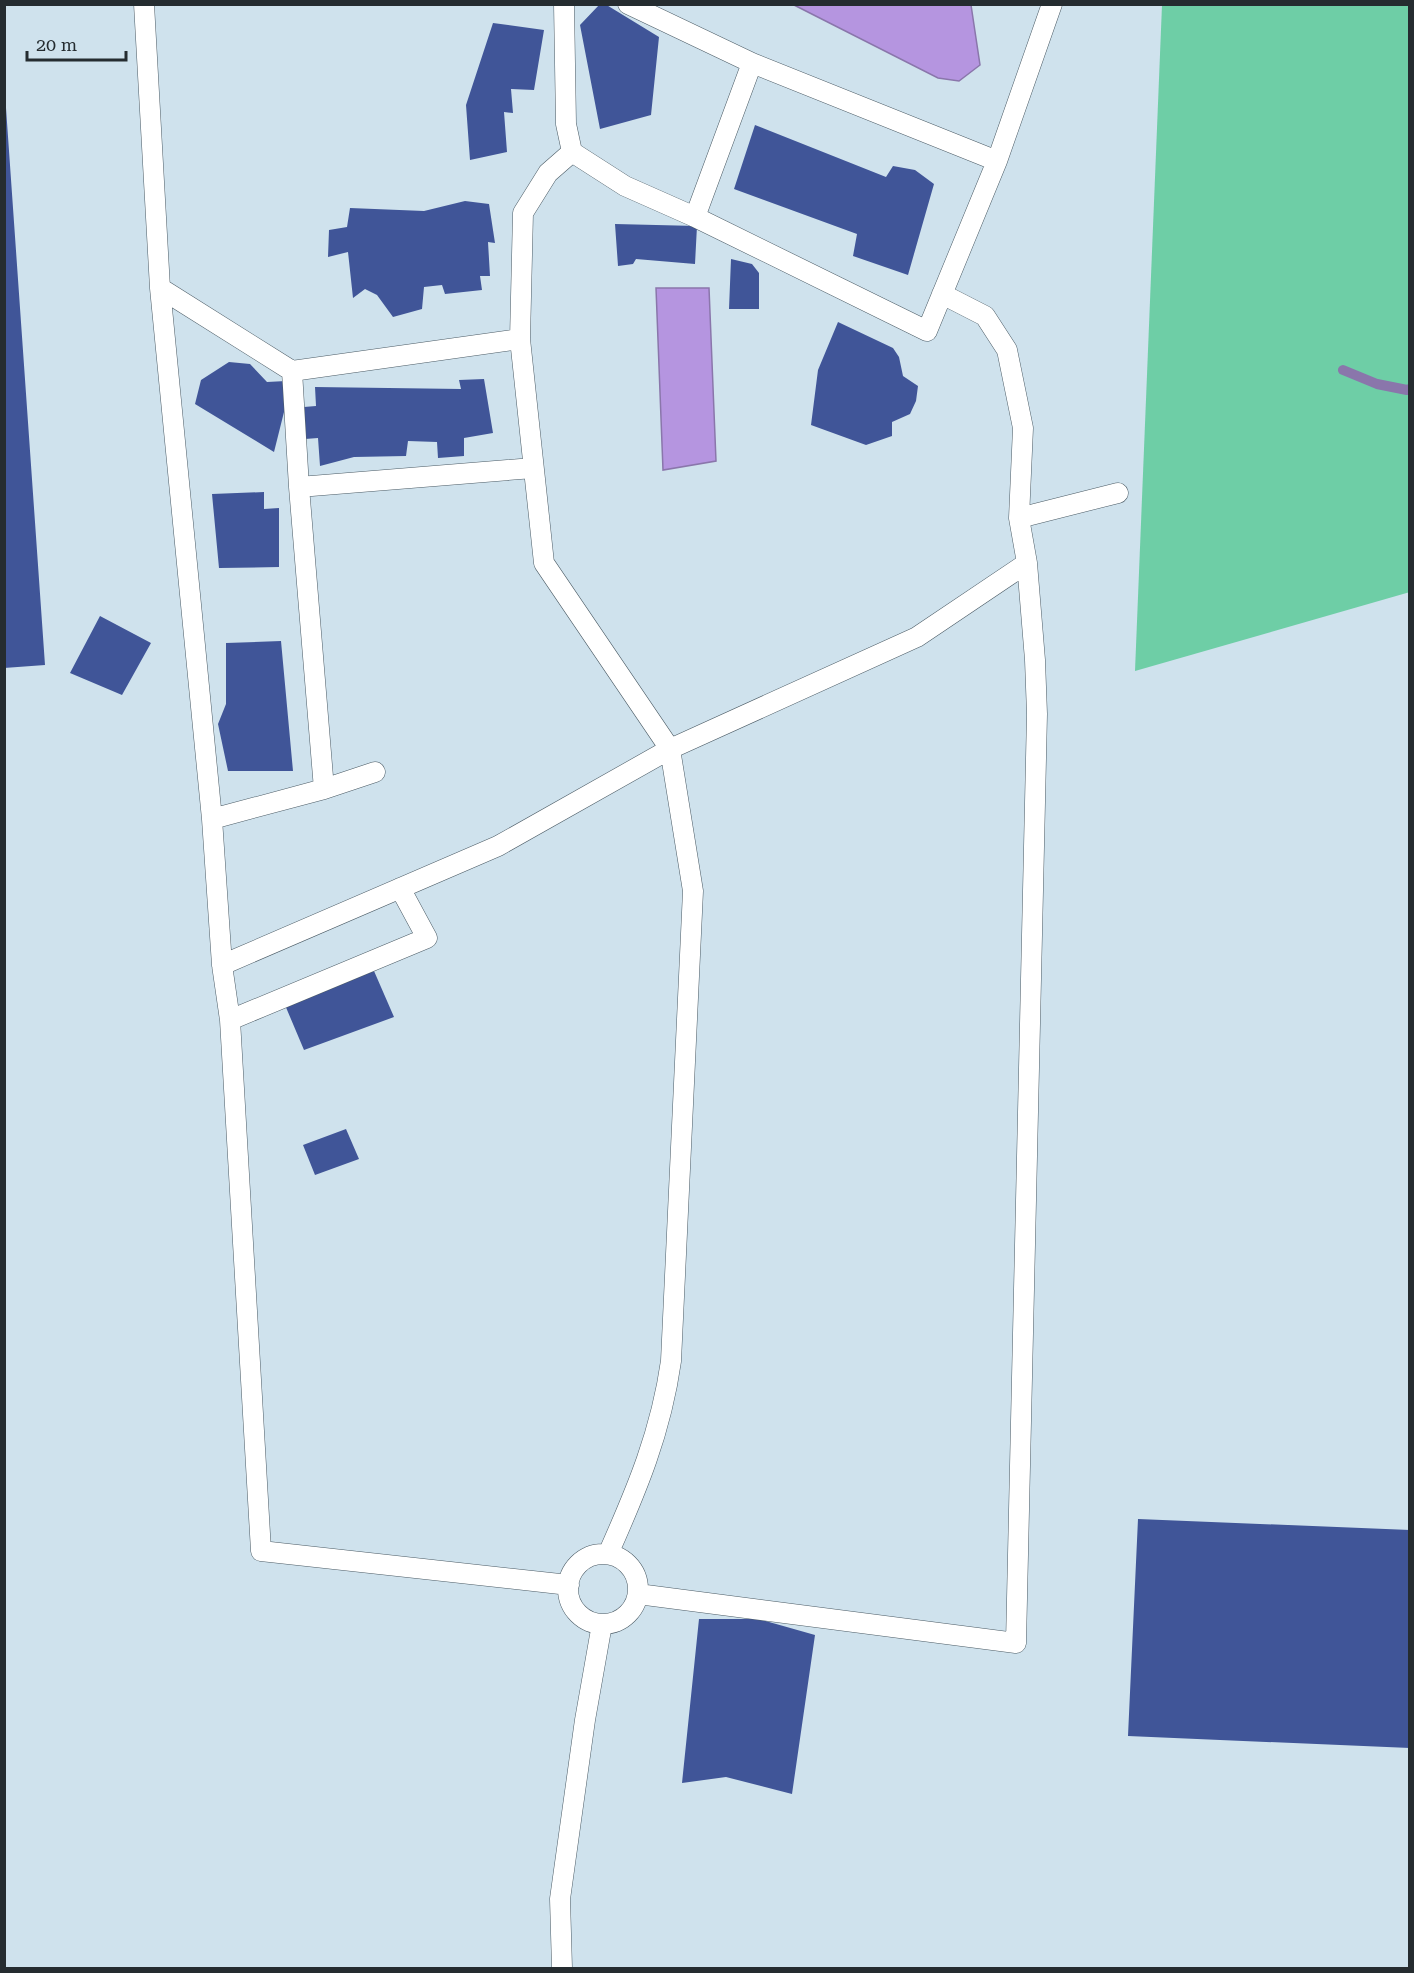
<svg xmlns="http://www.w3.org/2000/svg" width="1414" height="1973" viewBox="0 0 1414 1973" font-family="'Roboto Serif',serif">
	<rect width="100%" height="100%" fill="#cfe2ed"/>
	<!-- green -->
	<path fill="#6ecea6" d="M 1162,5 L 1409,5 L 1410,592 L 1135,671 Z"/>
	<!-- water -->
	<path fill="#b595e0" stroke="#8a76ab" stroke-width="1.5" d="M 794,5 L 971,5 L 980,65 L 959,81 L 938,78 Z
		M 656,288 L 709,288 L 716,461 L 663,470 Z"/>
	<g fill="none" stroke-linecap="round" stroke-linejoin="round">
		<!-- stream -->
		<path stroke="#8a76ab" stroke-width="10" d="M 1343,370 L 1377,384 L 1407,390 L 1410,389"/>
	</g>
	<!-- building -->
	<path fill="#405598" d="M 600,4 L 605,4 L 659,37 L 651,115 L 600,129 L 580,25 Z
		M 493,23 L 544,30 L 534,90 L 511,89 L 513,113 L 504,112 L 507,152 L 470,160 L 466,105 Z
		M 4,108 L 6,108 L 45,665 L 4,668 Z
		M 755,125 L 886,177 L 893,166 L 915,170 L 934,184 L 908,275 L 853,256 L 857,234 L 734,189 Z
		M 465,201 L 489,204 L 495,243 L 488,242 L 490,276 L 480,276 L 482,290 L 445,294 L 442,285 L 424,287 L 422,309 L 393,317 L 377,295 L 365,289 L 353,298 L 348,252 L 328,257 L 329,230 L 347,227 L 350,208 L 424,211 Z
		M 615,224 L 697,226 L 695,264 L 636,259 L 633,264 L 618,266 Z
		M 731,259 L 752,264 L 759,273 L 759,309 L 729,309 Z
		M 838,322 L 893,348 L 899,357 L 903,376 L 918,386 L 916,401 L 910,414 L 892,422 L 892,436 L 866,445 L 811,425 L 818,370 Z
		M 229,362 L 250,364 L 267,382 L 286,381 L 287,400 L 274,452 L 195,404 L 201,380 Z
		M 484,379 L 493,433 L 464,438 L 464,456 L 438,458 L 437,442 L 408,441 L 406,456 L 354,457 L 320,466 L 318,438 L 305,439 L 304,407 L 316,406 L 315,387 L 461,389 L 459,380 Z
		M 264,492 L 264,509 L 279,508 L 279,567 L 219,568 L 212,494 Z
		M 100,616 L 151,643 L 122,695 L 70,673 Z
		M 281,641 L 293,771 L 228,771 L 218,724 L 226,704 L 226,643 Z
		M 374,971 L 394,1017 L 304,1050 L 285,1005 Z
		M 346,1129 L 359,1159 L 315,1175 L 303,1145 Z
		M 1138,1519 L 1410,1530 L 1410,1748 L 1128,1736 Z
		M 699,1619 L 758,1619 L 815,1635 L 792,1794 L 726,1777 L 682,1783 Z"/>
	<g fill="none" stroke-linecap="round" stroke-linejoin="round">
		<!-- service casing -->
		<g stroke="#4b5b65" stroke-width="21">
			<path id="service" d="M 144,4 L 160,288 L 212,819 L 222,965 L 230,1020 L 261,1551 L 569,1585
				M 564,4 L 566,124 L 572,152 L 625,186 L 695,217 L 927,331 L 997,161
				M 628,4 L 752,63 L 997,161 L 1052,4
				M 695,217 L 752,63
				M 160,288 L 292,371 L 520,339 L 544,563 L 670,749 L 917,637 L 1027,563 L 1019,518 L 1023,428 L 1007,350 L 985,316 L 942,294
				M 520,339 L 523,213 L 548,173 L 572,152
				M 292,371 L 299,487 L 324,789
				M 299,487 L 533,468
				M 1019,518 L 1118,493
				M 212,819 L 324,789 L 375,772
				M 222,965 L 498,846 L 670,749 L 693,891 L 671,1361 C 661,1432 637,1489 608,1554
				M 230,1020 L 427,938 L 400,888
				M568 1589a35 35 0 1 1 70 0a35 35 0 1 1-70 0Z
				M 638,1594 L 1016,1643 L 1037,714 L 1035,660 L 1027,563
				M 562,1968 L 560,1899 L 585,1720 L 602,1624"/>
		</g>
		<!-- service -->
		<use href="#service" stroke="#fff" stroke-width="20"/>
	</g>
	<!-- border -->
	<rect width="1414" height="1973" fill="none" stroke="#252c30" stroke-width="12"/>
	<!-- scale -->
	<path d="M27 51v9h99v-9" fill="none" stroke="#252c30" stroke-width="3"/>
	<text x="36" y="51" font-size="18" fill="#252c30" stroke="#cfe2ed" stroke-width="4.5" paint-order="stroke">20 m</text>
</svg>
